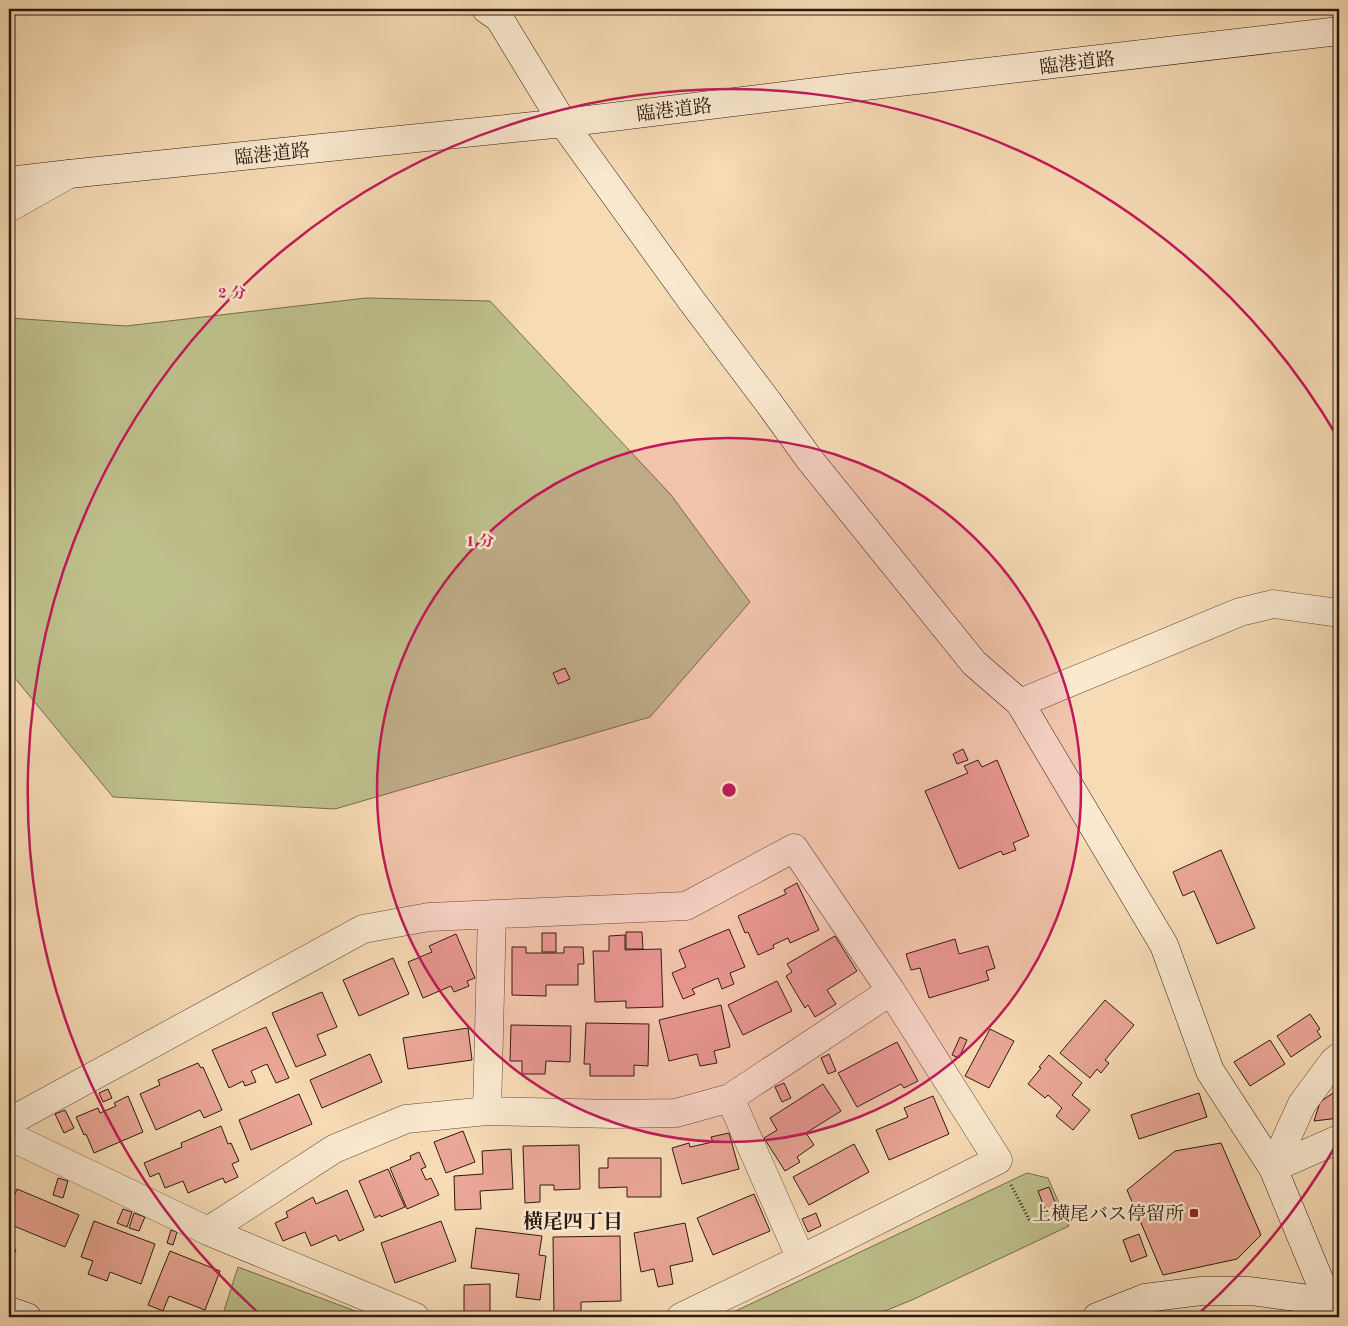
<svg xmlns="http://www.w3.org/2000/svg" width="1348" height="1326" viewBox="0 0 1348 1326" font-family="'Old Standard TT','Noto Serif JP',serif">
	<rect width="100%" height="100%" fill="#f7dbb5"/>
	<filter id="stains"><feTurbulence type="fractalNoise" baseFrequency=".004" numOctaves="4"/><feColorMatrix values="0 0 0 0 .2 0 0 0 0 .09 0 0 0 0 .02 0 0 0 .5 -.17"/></filter>
	<radialGradient id="worn" r=".72"><stop offset=".6" stop-color="#630" stop-opacity="0"/><stop offset="1" stop-color="#630" stop-opacity=".3"/></radialGradient>
	<!-- green -->
	<path fill="#bec08c" stroke="#746e4e" d="M 366,298 L 490,301 L 671,495 L 750,602 L 650,717 L 335,809 L 113,797 L 9,671 L 9,318 L 126,326 Z
		M 1027,1173 L 1048,1178 L 1069,1226 L 912,1300 L 870,1317 L 723,1317 Z
		M 238,1267 L 371,1317 L 222,1317 Z"/>
	<!-- building -->
	<path fill="#eaa696" stroke="#2a1b11" d="M 565,668 L 570,679 L 558,684 L 553,673 Z
		M 963,749 L 968,760 L 957,764 L 953,754 Z
		M 978,760 L 982,767 L 997,760 L 1029,836 L 1013,843 L 1016,850 L 1003,855 L 1001,851 L 959,869 L 925,791 L 968,773 L 964,766 Z
		M 1221,850 L 1255,928 L 1217,944 L 1194,891 L 1183,896 L 1173,872 Z
		M 797,883 L 819,930 L 790,943 L 788,938 L 773,945 L 774,948 L 758,955 L 748,932 L 745,933 L 738,916 L 786,894 L 784,890 Z
		M 729,929 L 745,967 L 730,973 L 734,984 L 722,989 L 718,978 L 692,989 L 695,994 L 683,999 L 672,973 L 686,967 L 679,950 Z
		M 626,932 L 642,932 L 643,949 L 626,949 Z
		M 542,933 L 556,933 L 556,952 L 542,952 Z
		M 456,934 L 475,978 L 467,981 L 469,986 L 454,992 L 451,986 L 423,998 L 408,962 L 432,952 L 429,946 Z
		M 625,935 L 625,950 L 661,949 L 663,1007 L 626,1008 L 626,1001 L 595,1002 L 593,951 L 609,951 L 609,936 Z
		M 835,936 L 857,971 L 827,990 L 836,1004 L 815,1017 L 808,1005 L 805,1008 L 786,976 L 792,972 L 787,964 Z
		M 955,939 L 959,954 L 988,946 L 995,968 L 986,971 L 989,980 L 929,998 L 920,968 L 911,970 L 906,954 Z
		M 512,947 L 526,947 L 526,953 L 564,953 L 564,947 L 583,947 L 584,964 L 578,964 L 578,985 L 546,985 L 546,996 L 512,995 Z
		M 393,958 L 409,994 L 359,1016 L 343,980 Z
		M 777,981 L 792,1011 L 743,1035 L 728,1005 Z
		M 322,992 L 337,1027 L 317,1035 L 326,1055 L 296,1067 L 272,1013 Z
		M 1105,1000 L 1134,1025 L 1105,1060 L 1109,1063 L 1101,1073 L 1097,1069 L 1090,1078 L 1060,1053 Z
		M 721,1005 L 730,1047 L 714,1051 L 717,1063 L 700,1066 L 697,1054 L 669,1061 L 659,1020 Z
		M 1310,1014 L 1320,1029 L 1317,1031 L 1321,1037 L 1291,1057 L 1277,1036 Z
		M 586,1023 L 649,1024 L 648,1066 L 634,1065 L 634,1076 L 590,1076 L 590,1064 L 584,1064 Z
		M 511,1025 L 571,1026 L 570,1062 L 546,1061 L 545,1074 L 522,1074 L 522,1061 L 510,1061 Z
		M 266,1027 L 289,1078 L 276,1083 L 267,1064 L 251,1071 L 256,1082 L 245,1086 L 243,1081 L 229,1088 L 212,1050 Z
		M 468,1028 L 472,1060 L 408,1069 L 403,1038 Z
		M 990,1029 L 1014,1041 L 989,1088 L 965,1076 Z
		M 960,1037 L 967,1040 L 959,1058 L 952,1055 Z
		M 1270,1040 L 1285,1064 L 1250,1086 L 1234,1062 Z
		M 897,1042 L 918,1081 L 904,1088 L 901,1084 L 857,1107 L 838,1073 Z
		M 370,1054 L 382,1082 L 322,1108 L 310,1080 Z
		M 829,1054 L 836,1071 L 828,1074 L 821,1058 Z
		M 1049,1055 L 1082,1083 L 1072,1095 L 1090,1110 L 1073,1130 L 1056,1116 L 1062,1108 L 1048,1095 L 1045,1098 L 1028,1084 L 1041,1068 L 1039,1067 Z
		M 198,1063 L 201,1068 L 203,1067 L 222,1110 L 204,1118 L 200,1110 L 156,1130 L 140,1094 L 160,1085 L 158,1080 Z
		M 784,1083 L 791,1098 L 782,1102 L 775,1087 Z
		M 823,1084 L 841,1111 L 806,1133 L 814,1145 L 797,1157 L 800,1162 L 785,1171 L 764,1138 L 777,1130 L 770,1118 Z
		M 108,1089 L 112,1098 L 103,1102 L 99,1093 Z
		M 1339,1089 L 1339,1118 L 1314,1121 L 1320,1102 Z
		M 1199,1093 L 1207,1117 L 1139,1139 L 1131,1115 Z
		M 299,1094 L 312,1124 L 251,1150 L 239,1120 Z
		M 128,1096 L 143,1132 L 94,1153 L 86,1134 L 84,1135 L 76,1117 L 98,1108 L 100,1113 L 116,1106 L 114,1103 Z
		M 933,1096 L 949,1134 L 889,1160 L 876,1130 L 908,1117 L 904,1108 Z
		M 65,1110 L 74,1128 L 64,1133 L 55,1114 Z
		M 221,1126 L 228,1144 L 231,1143 L 239,1161 L 232,1164 L 238,1177 L 225,1183 L 223,1178 L 188,1193 L 183,1181 L 165,1188 L 159,1173 L 150,1177 L 144,1163 L 182,1147 L 181,1143 Z
		M 463,1131 L 475,1162 L 446,1173 L 434,1142 Z
		M 729,1133 L 739,1169 L 682,1184 L 672,1148 L 689,1143 L 690,1147 L 713,1142 L 711,1137 Z
		M 1221,1143 L 1261,1235 L 1237,1259 L 1163,1275 L 1127,1190 L 1175,1151 Z
		M 854,1144 L 869,1172 L 809,1205 L 793,1177 Z
		M 579,1145 L 580,1189 L 554,1190 L 554,1185 L 540,1185 L 540,1202 L 525,1203 L 523,1146 Z
		M 511,1149 L 513,1189 L 480,1191 L 481,1209 L 455,1210 L 454,1176 L 483,1174 L 482,1151 Z
		M 419,1152 L 426,1167 L 421,1169 L 426,1180 L 431,1178 L 439,1195 L 407,1209 L 390,1168 L 411,1159 L 410,1156 Z
		M 608,1158 L 661,1158 L 661,1197 L 627,1197 L 627,1187 L 599,1188 L 599,1168 L 608,1168 Z
		M 388,1169 L 405,1207 L 381,1217 L 380,1215 L 375,1218 L 359,1181 Z
		M 58,1178 L 68,1181 L 63,1198 L 53,1195 Z
		M 1049,1187 L 1057,1207 L 1046,1212 L 1038,1191 Z
		M 17,1189 L 79,1215 L 65,1247 L 9,1224 L 9,1208 Z
		M 347,1190 L 364,1230 L 339,1241 L 336,1235 L 311,1246 L 305,1232 L 283,1241 L 275,1223 L 288,1217 L 286,1212 L 313,1197 L 316,1204 Z
		M 754,1194 L 770,1231 L 713,1255 L 697,1218 Z
		M 123,1209 L 132,1212 L 127,1227 L 117,1223 Z
		M 134,1213 L 145,1217 L 139,1231 L 129,1228 Z
		M 816,1213 L 821,1226 L 808,1232 L 802,1219 Z
		M 94,1221 L 155,1244 L 141,1284 L 110,1272 L 107,1281 L 88,1274 L 93,1261 L 81,1257 Z
		M 441,1221 L 456,1261 L 395,1283 L 381,1243 Z
		M 685,1223 L 693,1261 L 670,1266 L 673,1284 L 658,1287 L 654,1269 L 641,1272 L 634,1233 Z
		M 476,1228 L 542,1236 L 539,1255 L 546,1256 L 540,1300 L 516,1297 L 519,1274 L 471,1268 Z
		M 171,1230 L 177,1232 L 173,1245 L 167,1243 Z
		M 1139,1234 L 1147,1256 L 1131,1262 L 1123,1240 Z
		M 620,1236 L 621,1301 L 581,1302 L 581,1317 L 554,1317 L 553,1237 Z
		M 9,1247 L 16,1250 L 9,1265 Z
		M 170,1251 L 220,1271 L 205,1310 L 169,1296 L 163,1311 L 148,1305 Z
		M 490,1284 L 490,1317 L 464,1317 L 464,1285 Z"/>
	<g fill="none" stroke-linecap="round" stroke-linejoin="round">
		<!-- street casing -->
		<g stroke="#5d4b3a" stroke-width="29">
			<path id="street" d="M 9,208 L 69,174
				M 1020,703 L 1240,612 L 1273,604 L 1339,613
				M 730,1098 L 801,1259
				M 487,1111 L 492,914
				M 9,1122 L 363,929 L 429,917 L 686,906 L 794,848 L 891,991 L 998,1160 L 801,1259 L 681,1317
				M 9,1136 L 208,1231 L 415,1317
				M 1273,1168 L 1302,1104 L 1333,1062 L 1339,1057
				M 1273,1168 L 1339,1139
				M 208,1231 L 334,1149 L 406,1119 L 487,1111 L 613,1114 L 676,1113 L 730,1098 L 891,991"/>
		</g>
		<!-- secondary casing -->
		<g stroke="#2a1b11" stroke-width="29">
			<path id="secondary" d="M 486,9 L 499,18 L 563,123 L 691,300 L 768,402 L 810,460 L 974,663 L 1020,703 L 1164,945 L 1210,1071 L 1273,1168 L 1328,1301
				M 9,181 L 69,174 L 563,123 L 848,88 L 1339,31
				M 9,1311 L 27,1317
				M 1097,1317 L 1145,1298 L 1201,1291 L 1250,1291 L 1339,1303"/>
		</g>
		<!-- path -->
		<path stroke="#2a1b11" stroke-width="3" stroke-dasharray="1 2.5" stroke-linecap="butt" d="M 1011,1185 L 1030,1221"/>
		<!-- street -->
		<use href="#street" stroke="#fae8cf" stroke-width="28"/>
		<!-- secondary -->
		<use href="#secondary" stroke="#fae8cf" stroke-width="28"/>
	</g>
	<!-- distance rings -->
	<circle cx="729" cy="790" r="352" fill="#c2185b" fill-opacity=".12"/>
	<g fill="none" stroke="#c2185b" stroke-width="2.5">
		<circle cx="729" cy="790" r="352"/>
		<path d="M1338 1142A703 703 0 0 1 1195 1317M263 1317A703 703 0 1 1 1338 438"/>
	</g>
	<!-- markers -->
	<rect fill="#8f2418" stroke="#fae8cf" stroke-width="2" x="1189" y="1208" width="10" height="10" rx="2.5"/>
	<g text-anchor="middle" stroke-width="5" stroke-linejoin="round" paint-order="stroke">
		<!-- street labels -->
		<g font-size="19" fill="#2a1b11" stroke="#fae8cf">
			<text transform="translate(1077 62) rotate(-7)" y="7">臨港道路</text>
			<text transform="translate(674 109) rotate(-7)" y="7">臨港道路</text>
			<text transform="translate(272 153) rotate(-6)" y="7">臨港道路</text>
		</g>
		<!-- poi labels -->
		<g font-size="19" fill="#2a1b11" stroke="#fae8cf" text-anchor="end">
			<text x="1184" y="1220">上横尾バス停留所</text>
		</g>
		<!-- neighbourhood labels -->
		<g font-size="20" font-weight="bold" fill="#2a1b11" stroke="#fae8cf">
			<text x="573" y="1228">横尾四丁目</text>
		</g>
	</g>
	<circle cx="729" cy="790" r="8" fill="#c2185b" stroke="#fae8cf" stroke-width="2.5"/>
	<g font-size="15" text-anchor="middle" font-weight="bold" fill="#c2185b" stroke="#fae8cf" stroke-width="5" stroke-linejoin="round" paint-order="stroke">
		<text x="232" y="298">2 分</text>
		<text x="480" y="546">1 分</text>
	</g>
	<!-- margin -->
	<rect width="1348" height="1326" fill="none" stroke="#f7dbb5" stroke-width="30"/>
	<rect x="10" y="10" width="1328" height="1306" fill="none" stroke="#2a1b11" stroke-width="2.5"/>
	<rect x="15" y="15" width="1318" height="1296" fill="none" stroke="#2a1b11"/>
	<rect width="100%" height="100%" filter="url(#stains)"/>
	<rect width="100%" height="100%" fill="url(#worn)"/>
</svg>
